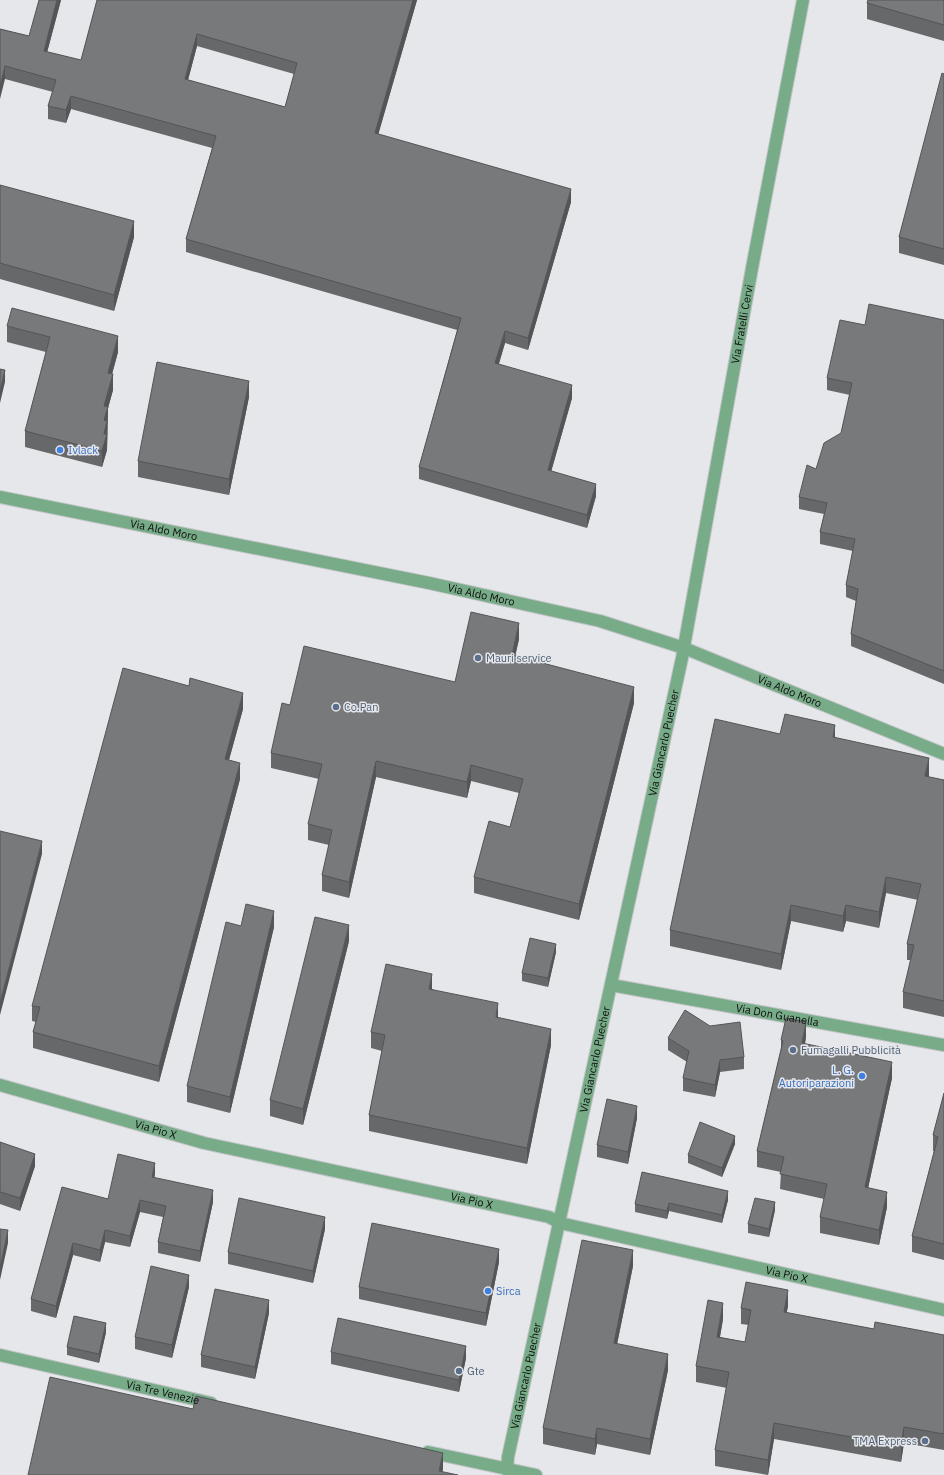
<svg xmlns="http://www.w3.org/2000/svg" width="944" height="1475" viewBox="0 0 944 1475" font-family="'IBM Plex Sans',sans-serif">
	<rect width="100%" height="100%" fill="#e5e7ea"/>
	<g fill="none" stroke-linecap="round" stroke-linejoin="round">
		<!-- minor casing -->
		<g stroke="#c2c4c7" stroke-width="14">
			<g id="minor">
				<path id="s1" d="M 0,497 L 429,583 L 600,621 L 684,648 L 944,754"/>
				<path id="s2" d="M 611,985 L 944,1045"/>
				<path id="s3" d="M 0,1085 L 204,1143 L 549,1217 L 560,1223 L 944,1310"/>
				<path id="s4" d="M 0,1355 L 211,1403"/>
				<path d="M 428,1452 L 536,1475"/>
				<path id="s5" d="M 507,1470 L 508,1457 L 682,658 L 752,268 L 803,0"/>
			</g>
		</g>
		<!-- minor -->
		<use href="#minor" stroke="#78ac88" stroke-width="12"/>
	</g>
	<!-- wall -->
	<path fill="#66686a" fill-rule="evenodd" d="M 61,0 L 47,52 L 81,60 L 97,0 L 417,0 L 378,134 L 571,202 L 528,350 L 505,343 L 499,364 L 572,398 L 551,471 L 596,496 L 587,528 L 419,479 L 419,467 L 457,330 L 186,252 L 186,239 L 212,148 L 71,109 L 66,123 L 48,119 L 48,106 L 53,92 L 5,79 L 0,29 L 29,36 ZM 197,46 L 294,74 L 285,107 L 188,80 Z
		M 944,0 L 944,41 L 867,19 L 867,3 Z
		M 944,74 L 944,265 L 899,253 L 899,237 Z
		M 0,185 L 134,237 L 114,311 L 0,279 Z
		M 944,320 L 944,684 L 851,646 L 851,634 L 856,601 L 846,597 L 846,585 L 853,551 L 820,544 L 820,532 L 824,514 L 799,509 L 799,497 L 816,469 L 841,433 L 850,395 L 827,390 L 827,378 L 865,325 Z
		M 7,326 L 118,352 L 112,374 L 113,390 L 108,408 L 107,450 L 102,467 L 25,447 L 25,431 L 46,352 L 7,342 Z
		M 249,397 L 229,495 L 138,477 L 138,461 Z
		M 519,639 L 515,656 L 634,703 L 579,920 L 474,893 L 474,877 L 510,827 L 519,793 L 471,781 L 467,798 L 376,777 L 349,898 L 322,891 L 322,875 L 329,845 L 308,840 L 308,824 L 319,779 L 271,768 L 271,753 L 290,705 L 455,682 Z
		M 243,709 L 229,760 L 240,779 L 159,1082 L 33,1048 L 33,1032 L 36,1022 L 32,1021 L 32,1006 Z
		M 780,734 L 835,737 L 929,774 L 929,777 L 944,780 L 944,1017 L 903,1008 L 903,992 L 911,960 L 907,960 L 907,944 L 918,900 L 886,893 L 879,928 L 846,921 L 843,932 L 791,921 L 781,970 L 670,946 L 670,930 Z
		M 241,926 L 274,927 L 230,1113 L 187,1102 L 187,1086 Z
		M 349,941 L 303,1125 L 270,1116 L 270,1100 Z
		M 556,952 L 548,987 L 522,981 L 522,973 Z
		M 432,989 L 498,1018 L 551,1045 L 527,1164 L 369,1131 L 369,1115 L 382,1051 L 371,1048 L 371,1032 Z
		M 806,1037 L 805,1044 L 892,1078 L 868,1188 L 887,1207 L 879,1245 L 820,1233 L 820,1217 L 824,1199 L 780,1189 L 781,1172 L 757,1167 L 757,1151 L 781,1049 L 781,1040 Z
		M 668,1038 L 744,1057 L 744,1069 L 720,1072 L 715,1097 L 683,1091 L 683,1078 L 687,1062 L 668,1050 Z
		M 944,1093 L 944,1260 L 912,1252 L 912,1236 L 934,1151 L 933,1151 L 933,1135 Z
		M 637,1118 L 628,1164 L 597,1157 L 597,1145 Z
		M 0,1142 L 35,1166 L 20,1211 L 0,1204 Z
		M 735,1144 L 722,1177 L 688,1163 L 688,1155 Z
		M 155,1174 L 154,1178 L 213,1202 L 200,1262 L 158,1253 L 158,1242 L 163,1217 L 140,1212 L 130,1247 L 105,1242 L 100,1262 L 73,1255 L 56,1318 L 31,1311 L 31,1299 L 62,1187 L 108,1199 Z
		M 728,1200 L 722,1223 L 669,1211 L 667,1219 L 635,1212 L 635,1204 Z
		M 775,1210 L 769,1237 L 748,1233 L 748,1224 Z
		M 325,1229 L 313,1283 L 228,1264 L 228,1252 Z
		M 499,1262 L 486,1326 L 359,1299 L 359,1287 Z
		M 633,1266 L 617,1344 L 668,1370 L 650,1455 L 597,1444 L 595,1455 L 543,1444 L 543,1428 Z
		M 189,1287 L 172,1358 L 135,1349 L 135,1337 Z
		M 788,1306 L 786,1313 L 874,1329 L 944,1335 L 944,1450 L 904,1443 L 901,1462 L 774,1439 L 768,1475 L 715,1466 L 715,1450 L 727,1388 L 696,1382 L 696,1366 L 723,1319 L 720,1337 L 745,1342 L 749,1325 L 741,1324 L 741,1308 Z
		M 269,1313 L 255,1379 L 201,1367 L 201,1355 Z
		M 106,1332 L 99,1363 L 67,1355 L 67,1347 Z
		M 331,1352 L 466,1358 L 459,1392 L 331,1364 Z"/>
	<!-- shaded-wall -->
	<path fill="#535556" d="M 57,0 L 61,0 L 44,64 L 44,51 Z
		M 413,0 L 417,0 L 375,146 L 375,133 Z
		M 197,34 L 197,46 L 185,91 L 185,79 Z
		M 5,66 L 5,79 L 0,99 L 0,86 Z
		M 71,96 L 71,109 L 66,123 L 66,110 Z
		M 571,189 L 571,202 L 528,350 L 528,338 Z
		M 134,221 L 134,237 L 114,311 L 114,295 Z
		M 505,331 L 505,343 L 495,375 L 495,363 Z
		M 118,336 L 118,352 L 108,389 L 108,373 Z
		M 5,370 L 5,382 L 0,403 L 0,391 Z
		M 113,374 L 113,390 L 108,408 L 107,450 L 102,467 L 102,451 L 104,406 Z
		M 249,381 L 249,397 L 229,495 L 229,479 Z
		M 572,385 L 572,398 L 548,483 L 548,470 Z
		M 596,484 L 596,496 L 587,528 L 587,515 Z
		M 519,623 L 519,639 L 512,671 L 512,655 Z
		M 634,687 L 634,703 L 579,920 L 579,904 Z
		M 243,693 L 243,709 L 225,774 L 225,759 Z
		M 835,725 L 835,741 L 833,737 Z
		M 929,758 L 929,774 L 925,792 L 925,776 Z
		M 376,761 L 376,777 L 349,898 L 349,882 Z
		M 240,763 L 240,779 L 159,1082 L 159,1066 Z
		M 471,765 L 471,781 L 467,798 L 467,782 Z
		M 42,841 L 42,854 L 0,1015 L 0,1003 Z
		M 886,877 L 886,893 L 879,928 L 879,912 Z
		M 791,905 L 791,921 L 781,970 L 781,954 Z
		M 846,905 L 846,921 L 843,932 L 843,916 Z
		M 274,911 L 274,927 L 230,1113 L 230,1097 Z
		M 349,925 L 349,941 L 303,1125 L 303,1109 Z
		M 556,944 L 556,952 L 548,987 L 548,978 Z
		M 432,974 L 432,990 L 429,989 Z
		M 498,1003 L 498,1019 L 496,1017 Z
		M 806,1022 L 806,1037 L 802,1058 L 802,1043 Z
		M 551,1029 L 551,1045 L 527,1164 L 527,1148 Z
		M 720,1060 L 720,1072 L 715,1097 L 715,1085 Z
		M 892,1062 L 892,1078 L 865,1202 L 865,1187 Z
		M 637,1106 L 637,1118 L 628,1164 L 628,1152 Z
		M 735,1136 L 735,1144 L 722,1177 L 722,1168 Z
		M 35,1154 L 35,1166 L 20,1211 L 20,1198 Z
		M 155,1163 L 155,1174 L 152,1189 L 152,1177 Z
		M 213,1190 L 213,1202 L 200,1262 L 200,1251 Z
		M 728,1191 L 728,1200 L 722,1223 L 722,1215 Z
		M 887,1192 L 887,1207 L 879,1245 L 879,1230 Z
		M 140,1200 L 140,1212 L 130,1247 L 130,1236 Z
		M 775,1202 L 775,1210 L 769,1237 L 769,1229 Z
		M 669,1203 L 669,1211 L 667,1219 L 667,1211 Z
		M 325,1217 L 325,1229 L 313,1283 L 313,1271 Z
		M 8,1230 L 8,1243 L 0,1280 L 0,1268 Z
		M 105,1230 L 105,1242 L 100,1262 L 100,1250 Z
		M 73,1243 L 73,1255 L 56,1318 L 56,1306 Z
		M 499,1249 L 499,1262 L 486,1326 L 486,1313 Z
		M 633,1250 L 633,1266 L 614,1359 L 614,1343 Z
		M 189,1275 L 189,1287 L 172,1358 L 172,1345 Z
		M 788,1290 L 788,1306 L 784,1328 L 784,1312 Z
		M 269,1300 L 269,1313 L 255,1379 L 255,1367 Z
		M 723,1303 L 723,1319 L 717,1353 L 717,1337 Z
		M 106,1323 L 106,1332 L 99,1363 L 99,1354 Z
		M 466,1346 L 466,1358 L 459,1392 L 459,1380 Z
		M 668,1354 L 668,1370 L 650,1455 L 650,1439 Z
		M 774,1423 L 774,1439 L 768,1475 L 768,1460 Z
		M 904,1427 L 904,1443 L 901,1462 L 901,1446 Z
		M 597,1428 L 597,1444 L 595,1455 L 595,1439 Z
		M 443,1453 L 443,1469 L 442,1475 L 439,1471 Z"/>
	<!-- building -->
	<path fill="#77797b" stroke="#535556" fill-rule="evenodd" d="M 39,0 L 57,0 L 44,51 L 81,60 L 97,0 L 413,0 L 375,133 L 571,189 L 528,338 L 505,331 L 495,363 L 572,385 L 548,470 L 596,484 L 587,515 L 419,467 L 461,318 L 186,239 L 216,136 L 71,96 L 66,110 L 48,106 L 56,80 L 5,66 L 0,86 L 0,29 L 29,36 ZM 197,34 L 297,63 L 285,107 L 185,79 Z
		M 868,0 L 944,0 L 944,25 L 867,3 Z
		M 942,73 L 944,74 L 944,249 L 899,237 Z
		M 0,185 L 134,221 L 114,295 L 0,263 Z
		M 869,304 L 944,320 L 944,671 L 851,634 L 858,589 L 846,585 L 855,539 L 820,532 L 827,503 L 799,497 L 807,465 L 816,469 L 824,443 L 841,433 L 852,383 L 827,378 L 840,320 L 865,325 Z
		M 12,308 L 118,336 L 108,373 L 113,374 L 104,406 L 108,407 L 104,420 L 107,421 L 104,434 L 107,434 L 102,451 L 25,431 L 50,337 L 7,326 Z
		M 157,362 L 249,381 L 229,479 L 138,461 Z
		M 0,369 L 5,370 L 0,391 Z
		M 471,612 L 519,623 L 512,655 L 634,687 L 579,904 L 474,877 L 489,821 L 510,827 L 523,779 L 471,765 L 467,782 L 376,761 L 349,882 L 322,875 L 332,830 L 308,824 L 322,764 L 271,753 L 282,703 L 290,705 L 304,646 L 455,682 Z
		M 123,668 L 189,686 L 190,678 L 243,693 L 225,759 L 240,763 L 159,1066 L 33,1032 L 40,1007 L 32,1006 Z
		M 785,714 L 835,725 L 833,737 L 929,758 L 925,776 L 944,780 L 944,1001 L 903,992 L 914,945 L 907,944 L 921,884 L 886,877 L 879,912 L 846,905 L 843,916 L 791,905 L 781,954 L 670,930 L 715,719 L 780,734 Z
		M 0,831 L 42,841 L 0,1003 Z
		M 246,904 L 274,911 L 230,1097 L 187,1086 L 226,922 L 241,926 Z
		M 315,917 L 349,925 L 303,1109 L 270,1100 Z
		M 530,938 L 556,944 L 548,978 L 522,973 Z
		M 386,964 L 432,974 L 429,989 L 498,1003 L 496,1017 L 551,1029 L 527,1148 L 369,1115 L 385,1035 L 371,1032 Z
		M 685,1010 L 710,1026 L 740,1022 L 744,1057 L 720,1060 L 715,1085 L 683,1078 L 689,1051 L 668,1038 Z
		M 786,1018 L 806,1022 L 802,1043 L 892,1062 L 865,1187 L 887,1192 L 879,1230 L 820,1217 L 827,1184 L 780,1174 L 784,1157 L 757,1151 L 783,1041 L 781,1040 Z
		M 944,1093 L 944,1244 L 912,1236 L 938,1137 L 933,1135 Z
		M 607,1099 L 637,1106 L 628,1152 L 597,1145 Z
		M 700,1122 L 735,1136 L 722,1168 L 688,1155 Z
		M 0,1142 L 35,1154 L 20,1198 L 0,1192 Z
		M 118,1154 L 155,1163 L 152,1177 L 213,1190 L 200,1251 L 158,1242 L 166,1206 L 140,1200 L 130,1236 L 105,1230 L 100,1250 L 73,1243 L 56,1306 L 31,1299 L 62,1187 L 108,1199 Z
		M 642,1172 L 728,1191 L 722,1215 L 669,1203 L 667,1211 L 635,1204 Z
		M 239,1198 L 325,1217 L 313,1271 L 228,1252 Z
		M 755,1198 L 775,1202 L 769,1229 L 748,1224 Z
		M 372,1223 L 499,1249 L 486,1313 L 359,1287 Z
		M 0,1229 L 8,1230 L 0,1268 Z
		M 582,1240 L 633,1250 L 614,1343 L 668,1354 L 650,1439 L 597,1428 L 595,1439 L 543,1428 Z
		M 151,1266 L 189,1275 L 172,1345 L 135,1337 Z
		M 746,1282 L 788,1290 L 784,1312 L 874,1329 L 875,1322 L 944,1335 L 944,1434 L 904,1427 L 901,1446 L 774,1423 L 768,1460 L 715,1450 L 729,1372 L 696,1366 L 708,1300 L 723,1303 L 717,1337 L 745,1342 L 751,1310 L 741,1308 Z
		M 215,1289 L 269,1300 L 255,1367 L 201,1355 Z
		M 74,1316 L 106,1323 L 99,1354 L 67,1347 Z
		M 338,1318 L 466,1346 L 459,1380 L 331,1352 Z
		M 50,1377 L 193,1409 L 196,1396 L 443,1453 L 439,1471 L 458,1475 L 28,1475 Z"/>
	<!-- markers -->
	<g fill="#3f7fe0" stroke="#e5e7ea" stroke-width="1.5">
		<circle cx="60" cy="450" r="4"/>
		<circle cx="862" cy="1076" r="4"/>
		<circle cx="488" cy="1291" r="4"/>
	</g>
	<g fill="#5c6f8a" stroke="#e5e7ea" stroke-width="1.5">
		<circle cx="478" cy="658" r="4"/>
		<circle cx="336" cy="707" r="4"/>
		<circle cx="793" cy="1050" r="4"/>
		<circle cx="459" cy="1371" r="4"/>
		<circle cx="925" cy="1441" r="4"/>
	</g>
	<g text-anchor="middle" stroke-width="3" stroke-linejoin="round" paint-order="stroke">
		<!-- street labels -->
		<g font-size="11" fill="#0c0d0d" stroke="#e5e7ea">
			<text dy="4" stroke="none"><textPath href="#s5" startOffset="1170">Via Fratelli Cervi</textPath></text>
			<text dy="4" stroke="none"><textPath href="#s1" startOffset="167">Via Aldo Moro</textPath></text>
			<text dy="4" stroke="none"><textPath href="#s1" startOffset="491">Via Aldo Moro</textPath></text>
			<text dy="4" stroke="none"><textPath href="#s1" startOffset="815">Via Aldo Moro</textPath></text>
			<text dy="4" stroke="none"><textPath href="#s5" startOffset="744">Via Giancarlo Puecher</textPath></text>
			<text dy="4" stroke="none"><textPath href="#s2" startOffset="169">Via Don Guanella</textPath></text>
			<text dy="4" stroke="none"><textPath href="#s5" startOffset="420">Via Giancarlo Puecher</textPath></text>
			<text dy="4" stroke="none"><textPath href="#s3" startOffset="162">Via Pio X</textPath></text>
			<text dy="4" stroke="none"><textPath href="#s3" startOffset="486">Via Pio X</textPath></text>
			<text dy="4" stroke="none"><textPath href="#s3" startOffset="810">Via Pio X</textPath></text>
			<text dy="4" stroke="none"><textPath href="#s5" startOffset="96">Via Giancarlo Puecher</textPath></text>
			<text dy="4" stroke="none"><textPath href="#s4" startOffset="167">Via Tre Venezie</textPath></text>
		</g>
		<!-- shop labels -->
		<g font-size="11" fill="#366cbe" stroke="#e5e7ea" text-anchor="start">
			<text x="68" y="454">Ivlack</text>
			<text x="854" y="1074" text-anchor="end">L. G.<tspan x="854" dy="13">Autoriparazioni</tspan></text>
			<text x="496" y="1295">Sirca</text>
		</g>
		<!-- service labels -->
		<g font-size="11" fill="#4e5e75" stroke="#e5e7ea" text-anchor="start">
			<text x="486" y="662">Mauri service</text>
			<text x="344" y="711">Co.Pan</text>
			<text x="801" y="1054">Fumagalli Pubblicità</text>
			<text x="467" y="1375">Gte</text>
			<text x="917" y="1445" text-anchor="end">TMA Express</text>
		</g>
	</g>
</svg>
